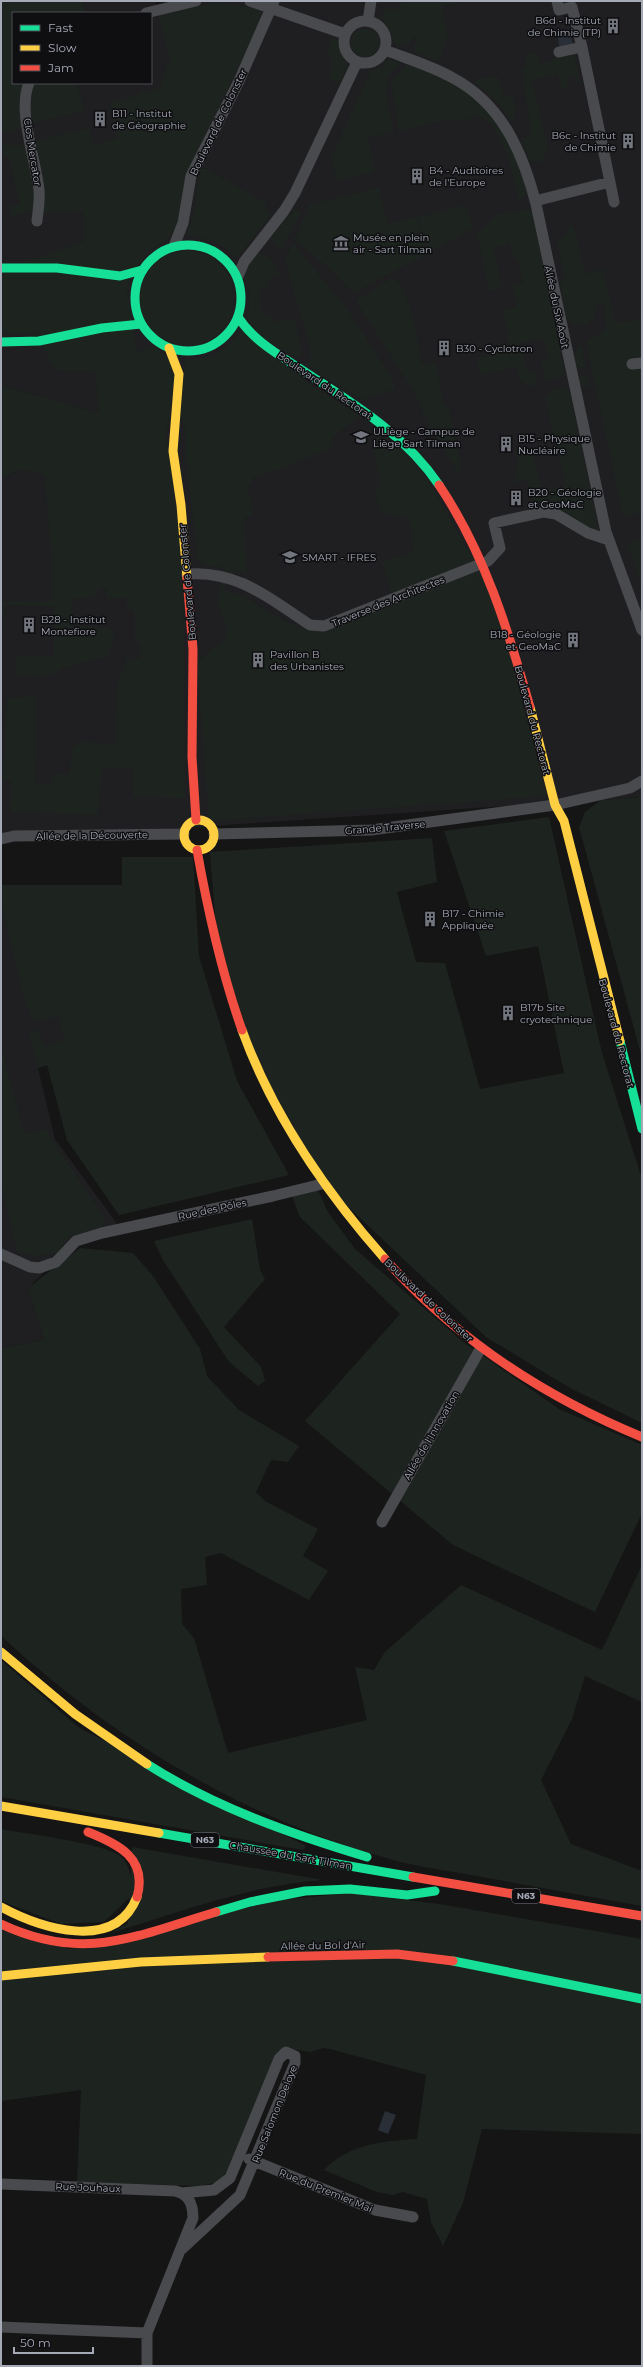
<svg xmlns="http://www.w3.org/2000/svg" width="643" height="2367" viewBox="0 0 643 2367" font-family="Montserrat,sans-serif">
	<rect width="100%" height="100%" fill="#151515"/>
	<!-- built -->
	<path fill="#1f1f21" d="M 83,1 L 155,1 L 157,6 L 196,1 L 250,1 L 272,7 L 274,1 L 642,1 L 642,797 L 1,840 L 1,480 L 20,469 L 98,413 L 1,385 L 1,132 L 18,129 L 29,83 L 151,83 L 151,13 L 85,13 Z
		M 1,904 L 21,980 L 108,1047 L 38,1068 L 55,1139 L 121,1229 L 76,1241 L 28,1288 L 44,1340 L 1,1348 Z"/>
	<!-- green -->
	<path fill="#1d241f" d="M 1,1 L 83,1 L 85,13 L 13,13 L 13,83 L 25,83 L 23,127 L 7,133 L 1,132 Z
		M 402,1 L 464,1 L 442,6 L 448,38 L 438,61 L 414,52 L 417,34 L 407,46 L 396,45 L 382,17 L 384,8 L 396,11 Z
		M 220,3 L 256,8 L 261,12 L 261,21 L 195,155 L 187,174 L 177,226 L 167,240 L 147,253 L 130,274 L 127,291 L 137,353 L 145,348 L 156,348 L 168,358 L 175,376 L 166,438 L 173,480 L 183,574 L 185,798 L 133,797 L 134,769 L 103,768 L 97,815 L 10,812 L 11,781 L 3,780 L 7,698 L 37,696 L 35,783 L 52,784 L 53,774 L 69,775 L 73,747 L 83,742 L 115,744 L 118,680 L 127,659 L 141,658 L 139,643 L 135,641 L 135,610 L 127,609 L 127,598 L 106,598 L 107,589 L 100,588 L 93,598 L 72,599 L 71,626 L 114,629 L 113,640 L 108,656 L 62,668 C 51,679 31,675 16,675 L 16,655 L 54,656 L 54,606 L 4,605 L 1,643 L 1,601 L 52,601 L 52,567 L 45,475 L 20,469 L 1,480 L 1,385 L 99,413 L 95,371 L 56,370 L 35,334 L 1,334 L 1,271 L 84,241 L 83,211 L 43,213 L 34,143 L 38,140 L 89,128 L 93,146 L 118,138 L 109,103 L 138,95 L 141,91 L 145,92 L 160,88 L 168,63 L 171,62 L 159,16 L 200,5 Z
		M351 43a14 14 0 1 1 28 0a14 14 0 1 1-28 0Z
		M 333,38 L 338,41 L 339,48 L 348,66 L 339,83 L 330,80 L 331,57 L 326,51 Z
		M 537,52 L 540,64 L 553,61 L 553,57 L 574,53 L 580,82 L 576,83 L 575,77 L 566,78 L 568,87 L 562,88 L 558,73 L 532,80 L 548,150 L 543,152 L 545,161 L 531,162 L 521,141 L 531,132 L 522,68 L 527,66 L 526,55 Z
		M 388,59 L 400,63 L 387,79 L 388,86 L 385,90 L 394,132 L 368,138 L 375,172 L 337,180 L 331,157 L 371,71 L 383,66 Z
		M 407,64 C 422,70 439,74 453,82 C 498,104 512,148 528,193 L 519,200 L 509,158 L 494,127 L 479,115 L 463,121 L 445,120 L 399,131 L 391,81 Z
		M 498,77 L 504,96 L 513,97 L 515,111 L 514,119 L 510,120 L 497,101 L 474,82 L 482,78 Z
		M 34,83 L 77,83 L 84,111 L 33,123 L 30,110 Z
		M 2,145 L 26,145 L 34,191 L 34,211 L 1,219 L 11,216 L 9,206 L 20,204 L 9,156 L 4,157 Z
		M 202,167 L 265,202 L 267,213 L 271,215 L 237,258 L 216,242 L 186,235 C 198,211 194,191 202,167 Z
		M 379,188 L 387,224 L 417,217 L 427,254 L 353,293 L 330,269 L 295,240 L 310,204 Z
		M 466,205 L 473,228 L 428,253 L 419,217 Z
		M 295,209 L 301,212 L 281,252 L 270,239 Z
		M 527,209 L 532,211 L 565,375 L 545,381 L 541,362 L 549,360 L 544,338 L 520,343 L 528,373 L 536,372 L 537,384 L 529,386 L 521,381 L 516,367 L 481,375 L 477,358 L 511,351 L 503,311 L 517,307 L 513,286 L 523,283 L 517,258 L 514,258 L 509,244 L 493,248 L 502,288 L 489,291 L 477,233 L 496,215 Z
		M 572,221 L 585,274 L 603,269 L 615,323 L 642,319 L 642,511 L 629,516 L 623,513 L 621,506 L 586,342 L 606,329 L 605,305 L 597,303 L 595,316 L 587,324 L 572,324 L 566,316 L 560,284 L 564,278 L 557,240 L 565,236 Z
		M 293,243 L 350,313 L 395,384 L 394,389 L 363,400 L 306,365 L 310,361 L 311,351 L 285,261 Z
		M140 298a47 47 0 1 1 94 0a47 47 0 1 1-94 0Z
		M 258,253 C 271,256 275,262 280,274 L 273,275 L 267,288 L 260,289 L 262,315 L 273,315 L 274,322 L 294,319 L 302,350 L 301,355 L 296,357 L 261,337 L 248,320 L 249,290 L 244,278 L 245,269 Z
		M 393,277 C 411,291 417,341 422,364 L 436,362 L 444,406 L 448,405 L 462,470 L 457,471 L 428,423 L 411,387 L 356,301 Z
		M 242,330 L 309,384 L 360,416 L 332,437 L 333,447 L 280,469 L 254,477 L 248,487 L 253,514 L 244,519 L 247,575 L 236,570 L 222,590 C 249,595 270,615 295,626 C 313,634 374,608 394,601 L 382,562 L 414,552 C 410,540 413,529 408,518 L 381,512 L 375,494 L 380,481 L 373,446 L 374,440 L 379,437 L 388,439 L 408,457 L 428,480 L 468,551 L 481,563 L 499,610 L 547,796 L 209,821 L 197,662 L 225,639 L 227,630 L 217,601 L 225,568 L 206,565 L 198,560 L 186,459 L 186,431 L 180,414 L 185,361 C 215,355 223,355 242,330 Z
		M 581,343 L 585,365 L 580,369 C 573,363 573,350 581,343 Z
		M 582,375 L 588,377 L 590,385 L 580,387 L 578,379 Z
		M 568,386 L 599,532 L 535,509 L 527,480 L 515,483 L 518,458 L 516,452 L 531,448 L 542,492 L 566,486 L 545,397 L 551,391 Z
		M 642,539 L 642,585 L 627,544 Z
		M 642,797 L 642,1058 L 579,827 L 585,812 L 601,800 Z
		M 549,817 L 602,1053 L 642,1179 L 642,1423 L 570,1388 L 486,1337 L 323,1183 L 260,1069 L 217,940 L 210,852 L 432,838 L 437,882 L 397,892 L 416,962 L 445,963 L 480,1089 L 564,1073 L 538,946 L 486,956 L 444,831 Z
		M 122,857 L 193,857 L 199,956 L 237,1081 L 289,1175 L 119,1215 L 67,1140 L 47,1065 L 38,1068 L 29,1032 L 38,1030 L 46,1047 L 65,1039 L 58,1016 L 35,1021 L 36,1025 L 25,1002 L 1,904 L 1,885 L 122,885 Z
		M 1,1045 L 24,1134 L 46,1129 L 61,1154 L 107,1221 L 102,1222 L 104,1231 L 71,1235 L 57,1253 L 35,1256 L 17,1252 L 1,1183 Z
		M 317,1188 L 328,1212 L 355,1249 L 462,1341 L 559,1409 L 642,1445 L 642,1513 L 595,1612 L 453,1545 L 305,1421 L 400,1314 L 300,1217 L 292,1196 Z
		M 252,1219 L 260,1270 L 265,1279 L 224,1327 L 261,1367 L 265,1381 L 258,1386 L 229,1362 L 163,1260 L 154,1241 Z
		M 80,1248 L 133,1253 L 153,1276 L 200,1349 L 207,1376 L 239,1410 L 299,1446 L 288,1462 L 271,1460 L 256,1492 L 265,1501 L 318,1529 L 303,1556 L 328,1571 L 309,1600 L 221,1553 L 205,1557 L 207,1585 L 181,1589 L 182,1624 L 194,1638 L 228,1753 L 367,1720 L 355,1667 L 374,1670 L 385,1652 L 461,1585 L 602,1650 L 642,1565 L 642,1702 L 585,1676 L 572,1719 L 541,1780 L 571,1844 L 642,1871 L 642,1906 C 587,1896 532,1886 477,1876 C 451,1871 423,1868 397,1861 C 246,1820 115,1741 1,1636 L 1,1348 L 44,1340 L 28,1288 Z
		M 1,1660 L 78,1727 L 306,1846 L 303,1850 L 1,1797 Z
		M 1,1829 C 26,1834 103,1843 120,1856 C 132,1865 131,1883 131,1896 L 104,1922 L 61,1924 L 1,1901 Z
		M 132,1847 L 323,1880 C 250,1885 180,1912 111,1933 L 128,1923 Z
		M 351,1893 L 439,1904 L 642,1939 L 642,2134 L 482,2129 L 463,2203 L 443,2246 L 431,2222 L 427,2199 L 403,2192 L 393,2195 L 377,2192 L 324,2170 C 349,2144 383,2141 417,2139 L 426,2075 L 330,2049 L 324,2048 L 310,2052 L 286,2048 L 226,2175 L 217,2182 L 201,2186 L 77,2182 L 81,2090 L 1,2101 L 1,1928 L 69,1949 L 281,1900 Z"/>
	<!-- water -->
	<path fill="#282f37" d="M 570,32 L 573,46 L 560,49 L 557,35 Z
		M 385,2111 L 396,2115 L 388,2134 L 378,2130 Z"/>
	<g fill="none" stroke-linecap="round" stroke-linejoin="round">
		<!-- street -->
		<path stroke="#494a4e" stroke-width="11" d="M 250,1 L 345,34
			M 557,1 L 559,10 L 572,7 L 582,47 L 559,52
			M 146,13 L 196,1
			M344 42a21 21 0 1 1 42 0a21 21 0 1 1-42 0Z
			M 368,21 L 371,1
			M 385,50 C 408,59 432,66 453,78 C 502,104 523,153 536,204 L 606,532 L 642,630
			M 29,83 C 17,112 36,159 39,190 C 40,200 38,211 37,221
			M 610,182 L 614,202
			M 535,201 L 610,182 L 582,47
			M 174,246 L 183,223 L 191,176 L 239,81 L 274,1
			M 238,276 L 244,262 L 284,211 L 295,193 L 357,62
			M 632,364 L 642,363
			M 187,574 C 238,570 270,599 310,625 L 324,626 L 488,561 L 500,548 L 494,523 L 544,512 L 556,514 L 588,533 L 609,540
			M 214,834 L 371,830 L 555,805 L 630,788 L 642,781
			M 1,839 L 14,836 L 184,834
			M 1,1254 L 30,1267 L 39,1268 L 56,1262 L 76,1241 L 102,1233 L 273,1196 L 322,1184
			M 382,1522 L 481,1348
			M 249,2159 L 375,2210 L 413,2217
			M 1,2184 L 175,2191 C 189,2194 193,2204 193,2218 L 147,2333 L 147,2366
			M 182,2249 L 240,2195 L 295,2063 L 295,2056 L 286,2052 L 279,2059 L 230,2178 L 214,2190 L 182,2193
			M 1,2327 L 147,2333"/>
		<!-- fast -->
		<path stroke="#16e098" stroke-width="9" d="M135 298a53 53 0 1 1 106 0a53 53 0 1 1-106 0Z
			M 1,268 L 57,268 L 120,276 L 142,270
			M 238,317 C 255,343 283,357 308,374 C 357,406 406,436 439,485
			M 1,342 L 39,341 L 102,328 L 141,324
			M 620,1041 L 642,1129
			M 147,1764 C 214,1807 291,1834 367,1857
			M 159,1833 L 413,1877
			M 216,1912 L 250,1902 L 305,1891 L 350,1889 L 407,1895 L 435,1891
			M 453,1961 L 642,1999"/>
		<!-- slow -->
		<path stroke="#ffcf43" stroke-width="9" d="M 169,348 L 179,374 L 173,451 L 181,505 L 187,578
			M 530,707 L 555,805 L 564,821 L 620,1041
			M184 835a15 15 0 1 1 30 0a15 15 0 1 1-30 0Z
			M 242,1030 C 273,1116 325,1191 385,1259
			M 1,1652 L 75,1714 L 147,1764
			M 1,1806 L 159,1833
			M 1,1907 C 40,1928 115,1953 137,1897
			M 1,1976 L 141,1962 L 268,1957"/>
		<!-- jam -->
		<path stroke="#f24e42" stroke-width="9" d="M 439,485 C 484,552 508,629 530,707
			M 187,578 L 193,649 L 192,757 L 196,820
			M 197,850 C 208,912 221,971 242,1030
			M 385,1259 C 455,1338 545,1397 642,1437
			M 88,1832 C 118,1844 148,1858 137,1897
			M 413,1877 L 642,1916
			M 1,1924 C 84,1963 135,1936 216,1912
			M 268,1957 L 397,1954 L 453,1961"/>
	</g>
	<!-- icons -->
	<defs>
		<g id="building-bare" transform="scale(1.2)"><path d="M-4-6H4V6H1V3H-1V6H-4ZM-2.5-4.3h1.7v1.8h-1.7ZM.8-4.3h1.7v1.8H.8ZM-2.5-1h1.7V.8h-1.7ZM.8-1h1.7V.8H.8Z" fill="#73767e" stroke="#0f0f11" stroke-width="2.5" paint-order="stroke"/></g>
		<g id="museum-bare" transform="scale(1.2)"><path d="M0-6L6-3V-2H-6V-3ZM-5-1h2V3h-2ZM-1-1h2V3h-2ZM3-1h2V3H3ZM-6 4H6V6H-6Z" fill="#73767e" stroke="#0f0f11" stroke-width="2.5" paint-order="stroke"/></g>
		<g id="university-bare" transform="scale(1.2)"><path d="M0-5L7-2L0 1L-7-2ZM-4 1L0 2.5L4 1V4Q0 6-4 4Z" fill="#73767e" stroke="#0f0f11" stroke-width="2.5" paint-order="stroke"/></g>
	</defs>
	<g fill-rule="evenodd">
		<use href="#building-bare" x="613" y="26"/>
		<use href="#building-bare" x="100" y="119"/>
		<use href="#building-bare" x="628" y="141"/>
		<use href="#building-bare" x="417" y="176"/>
		<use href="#museum-bare" x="341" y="243"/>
		<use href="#building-bare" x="444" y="348"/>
		<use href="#university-bare" x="361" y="437"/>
		<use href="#building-bare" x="506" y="444"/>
		<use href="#building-bare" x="516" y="498"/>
		<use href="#university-bare" x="290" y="557"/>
		<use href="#building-bare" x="29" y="625"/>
		<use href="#building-bare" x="573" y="640"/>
		<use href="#building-bare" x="258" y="660"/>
		<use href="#building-bare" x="430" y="919"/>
		<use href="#building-bare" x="508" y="1013"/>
	</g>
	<g text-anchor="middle" stroke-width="3" stroke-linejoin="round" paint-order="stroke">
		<!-- shield labels -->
		<g fill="#0f0f11" stroke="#797c85" stroke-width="1">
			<rect x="191" y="1833" width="28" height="14" rx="3"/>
			<rect x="512" y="1889" width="28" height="14" rx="3"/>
		</g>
		<g font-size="9" font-weight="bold" fill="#a6aab7">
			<text x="205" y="1843">N63</text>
			<text x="526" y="1899">N63</text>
		</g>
		<!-- poi labels -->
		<g font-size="10" fill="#a6aab7" stroke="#0f0f11" text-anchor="start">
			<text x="601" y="24" text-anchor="end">B6d - Institut<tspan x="601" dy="12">de Chimie (TP)</tspan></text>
			<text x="112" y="117">B11 - Institut<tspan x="112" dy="12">de Géographie</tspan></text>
			<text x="616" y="139" text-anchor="end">B6c - Institut<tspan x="616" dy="12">de Chimie</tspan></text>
			<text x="429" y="174">B4 - Auditoires<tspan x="429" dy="12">de l'Europe</tspan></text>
			<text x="353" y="241">Musée en plein<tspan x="353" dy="12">air - Sart Tilman</tspan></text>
			<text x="456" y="352">B30 - Cyclotron</text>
			<text x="373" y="435">ULiège - Campus de<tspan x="373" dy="12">Liège Sart Tilman</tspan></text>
			<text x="518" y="442">B15 - Physique<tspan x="518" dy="12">Nucléaire</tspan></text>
			<text x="528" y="496">B20 - Géologie<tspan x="528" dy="12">et GeoMaC</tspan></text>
			<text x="302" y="561">SMART - IFRES</text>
			<text x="41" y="623">B28 - Institut<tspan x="41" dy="12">Montefiore</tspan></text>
			<text x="561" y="638" text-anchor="end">B18 - Géologie<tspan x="561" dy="12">et GeoMaC</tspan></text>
			<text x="270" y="658">Pavillon B<tspan x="270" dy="12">des Urbanistes</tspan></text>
			<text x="442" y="917">B17 - Chimie<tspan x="442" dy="12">Appliquée</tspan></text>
			<text x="520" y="1011">B17b Site<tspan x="520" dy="12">cryotechnique</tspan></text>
		</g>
		<!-- street labels -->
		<g font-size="10" fill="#a6aab7" stroke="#0f0f11">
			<text transform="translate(218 122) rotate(-64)" y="4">Boulevard de Colonster</text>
			<text transform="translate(33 152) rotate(81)" y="4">Clos Mercator</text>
			<text transform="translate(557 307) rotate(78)" y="4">Allée du Six Août</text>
			<text transform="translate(325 385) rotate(34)" y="4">Boulevard du Rectorat</text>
			<text transform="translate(187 582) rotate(-95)" y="4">Boulevard de Colonster</text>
			<text transform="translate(388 601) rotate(-22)" y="4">Traverse des Architectes</text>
			<text transform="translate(533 720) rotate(75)" y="4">Boulevard du Rectorat</text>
			<text transform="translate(385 827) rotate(-5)" y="4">Grande Traverse</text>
			<text transform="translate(92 835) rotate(-1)" y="4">Allée de la Découverte</text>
			<text transform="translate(617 1033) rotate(75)" y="4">Boulevard du Rectorat</text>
			<text transform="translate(212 1209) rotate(-12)" y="4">Rue des Pôles</text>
			<text transform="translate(429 1300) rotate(43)" y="4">Boulevard de Colonster</text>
			<text transform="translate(431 1435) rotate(-60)" y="4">Allée de l'Innovation</text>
			<text transform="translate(291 1855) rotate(10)" y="4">Chaussée du Sart Tilman</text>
			<text transform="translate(323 1945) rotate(-1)" y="4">Allée du Bol d'Air</text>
			<text transform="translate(274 2114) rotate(-68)" y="4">Rue Salomon Deloye</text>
			<text transform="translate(88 2187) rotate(2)" y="4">Rue Jouhaux</text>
			<text transform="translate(326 2190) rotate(22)" y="4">Rue du Premier Mai</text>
		</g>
	</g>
	<!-- border -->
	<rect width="643" height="2367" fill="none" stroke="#a6aab7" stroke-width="4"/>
	<!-- legend -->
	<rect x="12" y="12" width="140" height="72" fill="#0f0f11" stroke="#4b4d53"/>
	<rect x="20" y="25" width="20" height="6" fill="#16e098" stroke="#4b4d53"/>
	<text x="48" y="32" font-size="12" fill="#a6aab7">Fast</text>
	<rect x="20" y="45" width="20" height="6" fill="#ffcf43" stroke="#4b4d53"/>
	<text x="48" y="52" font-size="12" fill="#a6aab7">Slow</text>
	<rect x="20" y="65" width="20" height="6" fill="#f24e42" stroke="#4b4d53"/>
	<text x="48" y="72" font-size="12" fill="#a6aab7">Jam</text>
	<!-- scale -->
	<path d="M14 2347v6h79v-6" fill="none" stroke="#a6aab7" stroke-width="2"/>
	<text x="20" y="2347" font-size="12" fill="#a6aab7" stroke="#0f0f11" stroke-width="3" paint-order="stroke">50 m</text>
</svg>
